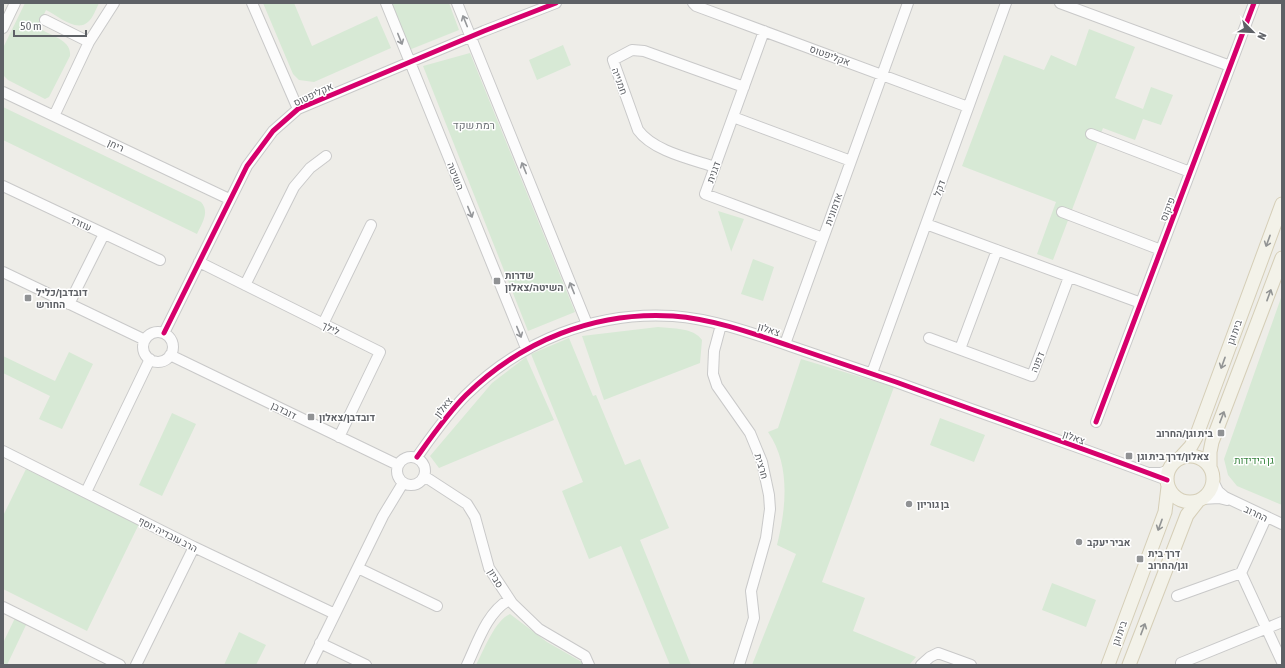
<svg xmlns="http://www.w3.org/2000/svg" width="1285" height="668" viewBox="0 0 1285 668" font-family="'Asap Condensed',Heebo,sans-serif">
	<rect width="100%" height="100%" fill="#eeede8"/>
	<!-- green -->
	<path fill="#d7e9d5" d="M 25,3 L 99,3 C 96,9 93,18 88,22 C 76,33 57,15 46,10 L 38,27 C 49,36 72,39 70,56 L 49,97 L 45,99 L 8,80 L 3,75 L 3,48 Z
		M 263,3 L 294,3 L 312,46 L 377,16 L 391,48 L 314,82 L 299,80 L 293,74 Z
		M 391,3 L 449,3 L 459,30 L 409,50 Z
		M 1089,29 L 1135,47 L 1115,98 L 1143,109 L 1151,87 L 1173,95 L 1161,125 L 1143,119 L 1135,140 L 1103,128 L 1053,260 L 1037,254 L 1056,202 L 962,166 L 1004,55 L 1044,70 L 1051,55 L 1076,66 Z
		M 563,45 L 571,65 L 537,80 L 529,60 Z
		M 470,53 L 575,312 L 528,331 L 423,66 Z
		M 3,107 L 201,202 C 210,212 202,223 197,234 L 3,140 Z
		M 718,211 L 744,219 L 731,252 L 731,251 Z
		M 753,259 L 774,267 L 763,301 L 741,294 Z
		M 1282,295 L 1282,505 L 1237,486 L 1228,475 L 1224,459 Z
		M 658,327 C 673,329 693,327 702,340 L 700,363 L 604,400 L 582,336 Z
		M 569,338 L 593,396 L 596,395 L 625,465 L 640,459 L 669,528 L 640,540 L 691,665 L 670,665 L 621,546 L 589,559 L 562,491 L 583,482 L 531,354 Z
		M 69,352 L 93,364 L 62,429 L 39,419 L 50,396 L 3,373 L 3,356 L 55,381 Z
		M 526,357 L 554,420 L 439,468 L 430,456 L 492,383 Z
		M 801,359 L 894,387 L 822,582 L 865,598 L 853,631 L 916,657 L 909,665 L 752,665 L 796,554 L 777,545 C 786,509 791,465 768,432 L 778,428 Z
		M 172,413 L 196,424 L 162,496 L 139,485 Z
		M 940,418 L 985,435 L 974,462 L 930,445 Z
		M 26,469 L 139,524 L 87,631 L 3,589 L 3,516 Z
		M 1052,583 L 1096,600 L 1086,627 L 1042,610 Z
		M 510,614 L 547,642 L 587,665 L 476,665 C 484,650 495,620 510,614 Z
		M 15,618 L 27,623 L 7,665 L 3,665 L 3,643 Z
		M 239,632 L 266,645 L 256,665 L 224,665 Z"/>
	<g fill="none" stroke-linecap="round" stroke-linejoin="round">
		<!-- minor casing -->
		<g stroke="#c9c9c9" stroke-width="12">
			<path id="minor" d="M 252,3 L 298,109
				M 386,3 L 526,348
				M 457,3 L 587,324
				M 693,3 L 696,6 L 968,107
				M 1060,3 L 1230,66
				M 45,20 L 89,42
				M 3,28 L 15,3
				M 764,31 L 705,194 L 823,238
				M 3,92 L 229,199
				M 54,116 L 89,42 L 114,3
				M 733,117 L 851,161
				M 1091,134 L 1190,172
				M 715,167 C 691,159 653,151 638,130 L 613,60 L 632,50 L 644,51 L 744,87
				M 3,186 L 160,260
				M 1062,212 L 1161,250
				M 926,224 L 1141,303
				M 199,262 L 380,352 L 339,437
				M 3,272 L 145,340
				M 245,285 L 294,187 L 310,168 L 326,156
				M 69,304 L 104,234
				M 323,324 L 371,225
				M 721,325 L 714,351 L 713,374 L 717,386 L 750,433 L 762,462 L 769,495 L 770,509 L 766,538 L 751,591 L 754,618 L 739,665
				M143 347a15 15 0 1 1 30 0a15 15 0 1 1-30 0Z
				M 164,333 L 247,166 L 273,131 L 298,109 L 484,31 L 556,3
				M 929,338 L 1032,376 L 1069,277
				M 785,344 L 908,3
				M 960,349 L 997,250
				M 170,355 L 398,465
				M 872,373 L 1006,3
				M 1096,422 L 1254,3
				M 3,451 L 194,547 L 335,614
				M397 471a14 14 0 1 1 28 0a14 14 0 1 1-28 0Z
				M 417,457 C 432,436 447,414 466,395 C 521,341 595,311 673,316 C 713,319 752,333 790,346 C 826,358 861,370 896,382 C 986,415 1077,446 1167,480
				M 1150,473 L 1161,473 L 1169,470
				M 424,476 L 467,504 L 475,517 L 489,568 L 512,603 L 539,629 L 585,656 L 589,665
				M 1213,481 L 1218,491 L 1225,497 L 1282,524
				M 86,492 L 150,359
				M 1201,499 L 1219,498 L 1227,500
				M 1266,518 L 1241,573 L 1282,662
				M 358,568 L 437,606
				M 1177,596 L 1241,573
				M 3,607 L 120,665
				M 320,643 L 366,665
				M 1181,663 L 1282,622
				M 136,665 L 194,547
				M 310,665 L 383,516 L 403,483
				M 467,665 C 477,644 487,612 509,600
				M 921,665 L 930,657 L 938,653 L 971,665"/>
		</g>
		<!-- major casing -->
		<g stroke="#d5ceb7" stroke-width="15">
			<path id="major" d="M1167 479a23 23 0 1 1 46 0a23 23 0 1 1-46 0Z
				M 1181,457 L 1191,446 L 1196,437 L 1282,204
				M 1210,467 L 1210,452 L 1212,442 L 1282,258
				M 1108,665 L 1165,512 L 1168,487
				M 1129,665 L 1187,515 L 1198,501"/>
		</g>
		<!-- minor -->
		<use href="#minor" stroke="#fcfcfc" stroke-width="10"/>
		<!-- major -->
		<use href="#major" stroke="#f3f2e9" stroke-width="13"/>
		<!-- cycleway casing -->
		<g stroke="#fff" stroke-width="8">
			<path id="cycleway" d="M 164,333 L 247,166 L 273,131 L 298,109 L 484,31 L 556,3
				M 1096,422 L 1254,3
				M 417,457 C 432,436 447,414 466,395 C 521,341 595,311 673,316 C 713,319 752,333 790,346 C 826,358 861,370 896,382 C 986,415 1077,446 1167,480"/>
		</g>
		<!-- cycleway -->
		<use href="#cycleway" stroke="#d6006c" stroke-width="5"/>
	</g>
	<!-- one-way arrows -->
	<defs><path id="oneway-shaft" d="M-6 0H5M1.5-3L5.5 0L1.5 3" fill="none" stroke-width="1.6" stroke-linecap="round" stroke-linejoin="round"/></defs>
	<g stroke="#95979a">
		<use href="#oneway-shaft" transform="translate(465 21) rotate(-112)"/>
		<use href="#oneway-shaft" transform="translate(400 39) rotate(68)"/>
		<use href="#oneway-shaft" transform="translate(524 168) rotate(-112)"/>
		<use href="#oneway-shaft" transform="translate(470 212) rotate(68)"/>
		<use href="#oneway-shaft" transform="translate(572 288) rotate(-112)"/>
		<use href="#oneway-shaft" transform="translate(519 332) rotate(68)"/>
	</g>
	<g stroke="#929494">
		<use href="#oneway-shaft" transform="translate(1268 241) rotate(110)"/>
		<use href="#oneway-shaft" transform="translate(1269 295) rotate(-70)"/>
		<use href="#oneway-shaft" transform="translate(1223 363) rotate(110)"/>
		<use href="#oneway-shaft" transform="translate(1222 417) rotate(-69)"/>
		<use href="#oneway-shaft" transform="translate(1160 525) rotate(110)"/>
		<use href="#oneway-shaft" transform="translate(1143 629) rotate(-69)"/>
	</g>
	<!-- markers -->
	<g fill="#909294" stroke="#fff" stroke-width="1.5">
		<rect x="493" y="277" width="8" height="8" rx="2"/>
		<rect x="24" y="294" width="8" height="8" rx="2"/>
		<rect x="307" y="413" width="8" height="8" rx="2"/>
		<rect x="1217" y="429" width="8" height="8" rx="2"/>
		<rect x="1125" y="452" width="8" height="8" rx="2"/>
		<circle cx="909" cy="504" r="4"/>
		<circle cx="1079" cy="542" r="4"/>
		<rect x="1136" y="555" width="8" height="8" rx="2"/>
	</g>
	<g text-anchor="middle" stroke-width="3" stroke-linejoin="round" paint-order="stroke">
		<!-- street labels -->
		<g font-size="10" fill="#5e6166" stroke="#fff">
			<text transform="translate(830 55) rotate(20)" y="4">אקליפטוס</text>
			<text transform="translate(620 81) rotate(70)" y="4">חמנייה</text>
			<text transform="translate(313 94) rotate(-25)" y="4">אקליפטוס</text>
			<text transform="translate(116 145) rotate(25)" y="4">ריחן</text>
			<text transform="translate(713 172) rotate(-70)" y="4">דגנית</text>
			<text transform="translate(456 176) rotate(68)" y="4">השיטה</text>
			<text transform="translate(939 188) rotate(-70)" y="4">דקל</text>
			<text transform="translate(833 209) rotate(-70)" y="4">אדמונית</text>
			<text transform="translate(1167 209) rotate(-69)" y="4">פיקוס</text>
			<text transform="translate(81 223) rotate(25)" y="4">עוזרד</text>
			<text transform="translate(331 328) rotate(26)" y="4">לילך</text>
			<text transform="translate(769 329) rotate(18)" y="4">צאלון</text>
			<text transform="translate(1234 332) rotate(-70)" y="4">בית וגן</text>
			<text transform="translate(1037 362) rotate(-68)" y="4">דפנה</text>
			<text transform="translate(443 407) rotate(-51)" y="4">צאלון</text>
			<text transform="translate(284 410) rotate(26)" y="4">דובדבן</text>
			<text transform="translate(1074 437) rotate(20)" y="4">צאלון</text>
			<text transform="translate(762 466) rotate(74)" y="4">חרצית</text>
			<text transform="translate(1256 513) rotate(25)" y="4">החרוב</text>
			<text transform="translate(168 534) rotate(27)" y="4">הרב עובדיה יוסף</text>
			<text transform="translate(496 578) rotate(60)" y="4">סביון</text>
			<text transform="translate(1119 633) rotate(-70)" y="4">בית וגן</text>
		</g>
		<!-- poi labels -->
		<g font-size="10" font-weight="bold" fill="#5e6166" stroke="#fff" text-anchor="start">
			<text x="505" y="279">שדרות<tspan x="505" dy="12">השיטה/צאלון</tspan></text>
			<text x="36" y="296">דובדבן/כליל<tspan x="36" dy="12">החורש</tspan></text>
			<text x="319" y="421">דובדבן/צאלון</text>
			<text x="1213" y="437" text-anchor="end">בית וגן/החרוב</text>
			<text x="1137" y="460">צאלון/דרך בית וגן</text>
			<text x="917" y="508">בן גוריון</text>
			<text x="1087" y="546">אביר יעקב</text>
			<text x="1148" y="557">דרך בית<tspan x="1148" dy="12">וגן/החרוב</tspan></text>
		</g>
		<!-- park labels -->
		<g font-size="10" fill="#37843f" stroke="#fff">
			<text x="1254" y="464">גן הידידות</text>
		</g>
		<!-- neighbourhood labels -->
		<g font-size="11" fill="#6f7378" stroke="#fff">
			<text x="474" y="129">רמת שקד</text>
		</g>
	</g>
	<!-- border -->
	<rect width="1285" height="668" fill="none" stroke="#5e6166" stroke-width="8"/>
	<!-- north arrow -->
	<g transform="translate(1253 32) rotate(114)" stroke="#ffffff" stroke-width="3" paint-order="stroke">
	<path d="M0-3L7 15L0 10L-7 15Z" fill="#5e6166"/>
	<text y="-6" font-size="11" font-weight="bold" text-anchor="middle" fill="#5e6166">N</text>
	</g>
	<!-- scale -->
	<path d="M14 30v6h72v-6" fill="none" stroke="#5e6166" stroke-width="2"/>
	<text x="20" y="30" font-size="12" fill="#5e6166" stroke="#ffffff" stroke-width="3" paint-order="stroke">50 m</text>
</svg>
